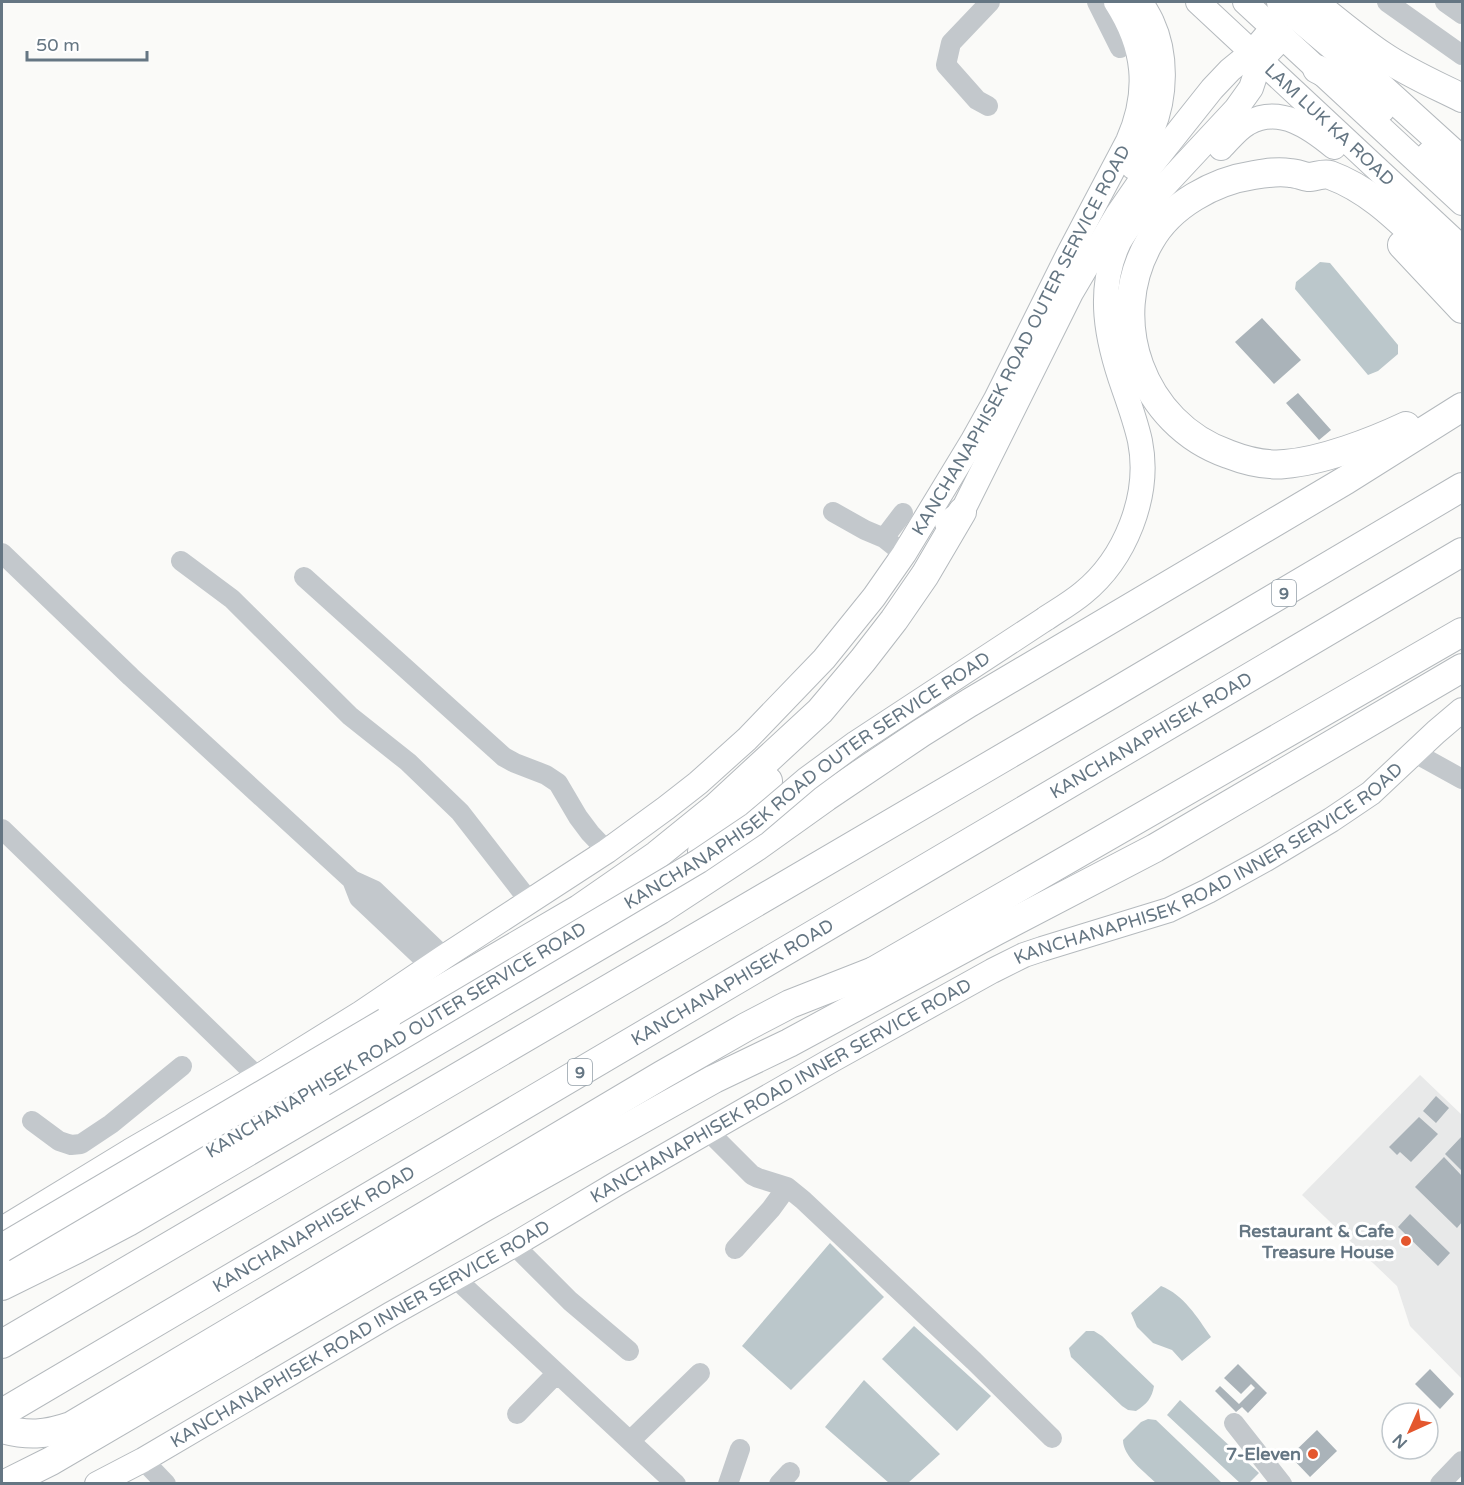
<svg xmlns="http://www.w3.org/2000/svg" width="1464" height="1485" viewBox="0 0 1464 1485" font-family="'Varela Round',sans-serif">
	<rect width="100%" height="100%" fill="#fafaf8"/>
	<!-- built -->
	<path fill="#e8e9e9" d="M 1420,1075 L 1462,1115 L 1462,1379 L 1410,1326 L 1397,1286 L 1302,1195 Z"/>
	<!-- water -->
	<path fill="#bbc7cb" d="M 1320,262 L 1330,263 L 1398,345 L 1398,354 L 1378,371 L 1368,375 L 1295,289 L 1296,282 Z
		M 830,1243 L 884,1297 L 791,1390 L 742,1346 Z
		M 1161,1286 C 1184,1295 1197,1317 1211,1337 L 1182,1361 L 1172,1350 L 1153,1343 L 1137,1327 L 1131,1313 Z
		M 914,1326 L 991,1396 L 957,1431 L 882,1359 Z
		M 1086,1331 L 1094,1331 L 1102,1336 L 1154,1386 C 1152,1398 1147,1404 1136,1411 L 1128,1410 L 1122,1406 L 1071,1357 L 1069,1348 Z
		M 864,1380 L 940,1454 L 908,1483 L 889,1483 L 825,1427 Z
		M 1180,1400 L 1259,1473 L 1249,1483 L 1240,1483 L 1167,1415 Z
		M 1148,1419 L 1156,1420 L 1222,1483 L 1156,1483 C 1145,1472 1123,1457 1123,1440 L 1141,1422 Z"/>
	<!-- building -->
	<path fill="#aab3b9" d="M 1262,318 L 1301,360 L 1274,384 L 1235,342 Z
		M 1298,393 L 1331,430 L 1319,440 L 1286,403 Z
		M 1436,1096 L 1449,1108 L 1436,1123 L 1423,1111 Z
		M 1419,1117 L 1438,1134 L 1411,1162 L 1400,1152 L 1397,1155 L 1389,1147 Z
		M 1462,1136 L 1462,1171 L 1445,1154 Z
		M 1444,1157 L 1462,1176 L 1462,1222 L 1457,1228 L 1415,1187 Z
		M 1410,1214 L 1450,1253 L 1438,1266 L 1398,1227 Z
		M 1238,1364 L 1267,1393 L 1248,1413 L 1242,1407 L 1236,1412 L 1215,1391 L 1220,1386 L 1239,1404 L 1255,1388 L 1251,1384 L 1241,1394 L 1224,1378 Z
		M 1430,1369 L 1454,1394 L 1440,1409 L 1415,1384 Z
		M 1317,1430 L 1337,1451 L 1310,1477 L 1290,1456 Z"/>
	<g fill="none" stroke-linecap="round" stroke-linejoin="round">
		<!-- major casing -->
		<g stroke="#b5babe" stroke-width="26">
			<g id="major">
				<path id="s1" d="M 1198,2 L 1462,248"/>
				<path d="M 1245,2 L 1462,203"/>
				<path d="M 1221,148 C 1229,140 1238,128 1248,123 C 1280,105 1311,128 1334,147"/>
				<path d="M 1133,167 C 1139,155 1146,143 1152,130 C 1166,97 1167,54 1152,22 C 1149,15 1144,8 1141,2"/>
				<path d="M 947,523 L 962,512 L 1071,293 L 1117,215 L 1150,167 L 1212,89 L 1230,70 L 1252,52 L 1265,37"/>
				<path d="M 1045,619 C 1057,611 1071,603 1083,593 C 1125,559 1151,496 1140,441 C 1136,423 1130,406 1124,389 C 1107,341 1096,290 1119,242 C 1125,231 1133,221 1140,212 L 1236,109 L 1251,88 L 1260,61 L 1283,37"/>
				<path id="s2" d="M 2,1229 L 130,1151 L 258,1077 L 361,1013 L 444,957 L 607,851 L 666,808 L 698,783 L 747,739 L 824,659 L 874,597 L 904,554 L 972,442 L 996,399 L 1069,253 L 1128,141 C 1150,91 1145,47 1116,2"/>
				<path d="M 2,1270 L 121,1203 L 323,1084"/>
				<path id="s3" d="M 97,1484 L 143,1460 L 391,1314 L 514,1245 L 616,1184 L 832,1060 L 992,971 L 1024,955 L 1042,949 L 1169,910 L 1208,891 L 1266,859 L 1331,820 L 1371,793 L 1436,732 L 1462,710"/>
			</g>
		</g>
		<!-- highway casing -->
		<g stroke="#b4b9bd" stroke-width="30">
			<g id="highway">
				<path d="M 1281,2 L 1364,72 L 1462,161"/>
				<path d="M 1313,2 C 1336,21 1359,40 1383,56 C 1408,73 1436,85 1462,98"/>
				<path d="M 1317,69 L 1364,93 L 1381,109"/>
				<path d="M 1430,155 L 1462,185"/>
				<path d="M 1402,245 L 1462,309"/>
				<path d="M 1406,426 C 1372,442 1322,461 1285,464 C 1266,466 1246,461 1228,454 C 1142,424 1104,320 1150,241 C 1170,205 1214,181 1254,175 C 1266,173 1278,171 1290,173 C 1296,173 1302,176 1308,177 C 1315,177 1323,173 1330,175 C 1371,190 1400,221 1431,250 C 1442,259 1452,267 1462,276"/>
				<path d="M 702,852 L 720,838 L 768,781"/>
				<path d="M 857,982 L 874,971 L 1462,632"/>
				<path d="M 386,1022 L 579,909 L 657,855 L 715,808 L 820,711 L 863,660 L 894,620 L 925,575 L 962,512"/>
				<path d="M 2,1286 L 77,1249 L 128,1222 L 660,910 L 756,847 L 826,797 L 921,733 L 969,703 L 1346,480 L 1462,407"/>
				<path d="M 2,1344 L 1105,698 L 1462,487"/>
				<path id="s4" d="M 2,1413 L 1462,552"/>
				<path d="M 2,1429 C 28,1436 45,1435 71,1426 L 662,1075 L 746,1027 L 790,1004 L 874,971"/>
				<path d="M 5,1484 L 51,1461 L 483,1208 L 714,1079 L 789,1043 L 996,931 L 1155,848 L 1462,668"/>
			</g>
		</g>
		<!-- minor -->
		<path stroke="#c3c8cc" stroke-width="20" d="M 1097,2 L 1120,48
			M 1387,2 L 1462,55
			M 1445,2 L 1462,14
			M 988,106 L 977,100 L 946,65 L 951,43 L 990,2
			M 833,512 L 865,530 L 884,538 L 904,554
			M 884,538 L 903,513
			M 2,553 L 131,677 L 352,880 L 374,890 L 444,957
			M 181,561 L 232,599 L 350,716 L 408,762 L 460,812 L 530,902
			M 304,577 L 504,757 L 515,763 L 546,775 L 558,783 L 578,817 L 590,833 L 607,851
			M 1415,753 L 1462,779
			M 2,829 L 258,1077
			M 352,880 L 359,898 L 431,966
			M 32,1121 L 59,1141 L 71,1145 L 81,1144 L 111,1124 L 182,1066
			M 708,1131 L 752,1175 L 758,1178 L 787,1187 L 803,1200 L 974,1361 L 1052,1438
			M 514,1245 L 570,1301 L 629,1351
			M 735,1249 L 771,1209 L 787,1187
			M 455,1278 L 676,1484
			M 517,1414 L 557,1373
			M 1234,1423 L 1282,1484
			M 630,1441 L 700,1373
			M 143,1460 L 166,1484
			M 728,1484 L 740,1449
			M 779,1484 L 790,1472
			M 1440,1484 L 1462,1461"/>
		<!-- major -->
		<use href="#major" stroke="#fff" stroke-width="24"/>
		<!-- highway -->
		<use href="#highway" stroke="#fff" stroke-width="28"/>
		<!-- major-bridge casing -->
		<g stroke="#b5babe" stroke-width="26" stroke-linecap="butt">
			<g id="major-bridge">
				<path id="s5" d="M 323,1084 L 699,861 L 754,824 L 807,779 L 856,743 L 1045,619"/>
			</g>
		</g>
		<!-- highway-bridge casing -->
		<g stroke="#b4b9bd" stroke-width="30" stroke-linecap="butt">
			<path id="highway-bridge" d="M 2,1248 L 386,1022"/>
		</g>
		<!-- major-bridge -->
		<use href="#major-bridge" stroke="#fff" stroke-width="24"/>
		<!-- highway-bridge -->
		<use href="#highway-bridge" stroke="#fff" stroke-width="28"/>
	</g>
	<!-- markers -->
	<g fill="#e4572e" stroke="#fff" stroke-width="2">
		<circle cx="1406" cy="1241" r="6"/>
		<circle cx="1313" cy="1454" r="6"/>
	</g>
	<g text-anchor="middle" stroke-width="6" stroke-linejoin="round" paint-order="stroke">
		<!-- shield labels -->
		<g fill="#fff" stroke="#939fa8" stroke-width="1.5">
			<rect x="1272" y="580" width="24" height="26" rx="4.5"/>
			<rect x="568" y="1059" width="24" height="26" rx="4.5"/>
		</g>
		<g font-size="16" font-weight="bold" fill="#657683">
			<text x="1284" y="599">9</text>
			<text x="580" y="1078">9</text>
		</g>
		<!-- street labels -->
		<g font-size="18" fill="#657683" stroke="#fff">
			<text dy="6" stroke="none"><textPath href="#s1" startOffset="180">LAM LUK KA ROAD</textPath></text>
			<text dy="6" stroke="none"><textPath href="#s2" startOffset="1380">KANCHANAPHISEK ROAD OUTER SERVICE ROAD</textPath></text>
			<text dy="6" stroke="none"><textPath href="#s4" startOffset="1334">KANCHANAPHISEK ROAD</textPath></text>
			<text dy="6" stroke="none"><textPath href="#s5" startOffset="572">KANCHANAPHISEK ROAD OUTER SERVICE ROAD</textPath></text>
			<text dy="6" stroke="none"><textPath href="#s3" startOffset="1275">KANCHANAPHISEK ROAD INNER SERVICE ROAD</textPath></text>
			<text dy="6" stroke="none"><textPath href="#s4" startOffset="848">KANCHANAPHISEK ROAD</textPath></text>
			<text transform="translate(396 1040) rotate(-31)" y="6">KANCHANAPHISEK ROAD OUTER SERVICE ROAD</text>
			<text dy="6" stroke="none"><textPath href="#s3" startOffset="789">KANCHANAPHISEK ROAD INNER SERVICE ROAD</textPath></text>
			<text dy="6" stroke="none"><textPath href="#s4" startOffset="362">KANCHANAPHISEK ROAD</textPath></text>
			<text dy="6" stroke="none"><textPath href="#s3" startOffset="303">KANCHANAPHISEK ROAD INNER SERVICE ROAD</textPath></text>
		</g>
		<!-- poi labels -->
		<g font-size="18" font-weight="bold" fill="#657683" stroke="#fff" text-anchor="end">
			<text x="1394" y="1237">Restaurant &amp; Cafe<tspan x="1394" dy="21">Treasure House</tspan></text>
			<text x="1301" y="1460">7-Eleven</text>
		</g>
	</g>
	<!-- border -->
	<rect width="1464" height="1485" fill="none" stroke="#657683" stroke-width="6"/>
	<!-- north arrow -->
	<g transform="translate(1410 1431) rotate(225)"><circle r="28" fill="#ffffff" stroke="#c1c8cd" stroke-width="1.5"/>
	<path d="M0-4.5L10 22L0 15L-10 22Z" fill="#e4572e"/>
	<text y="-9" font-size="16" font-weight="bold" text-anchor="middle" fill="#657683">N</text>
	</g>
	<!-- scale -->
	<path d="M27 51v9h120v-9" fill="none" stroke="#657683" stroke-width="3"/>
	<text x="36" y="51" font-size="18" fill="#657683" stroke="#ffffff" stroke-width="4.5" paint-order="stroke">50 m</text>
</svg>
